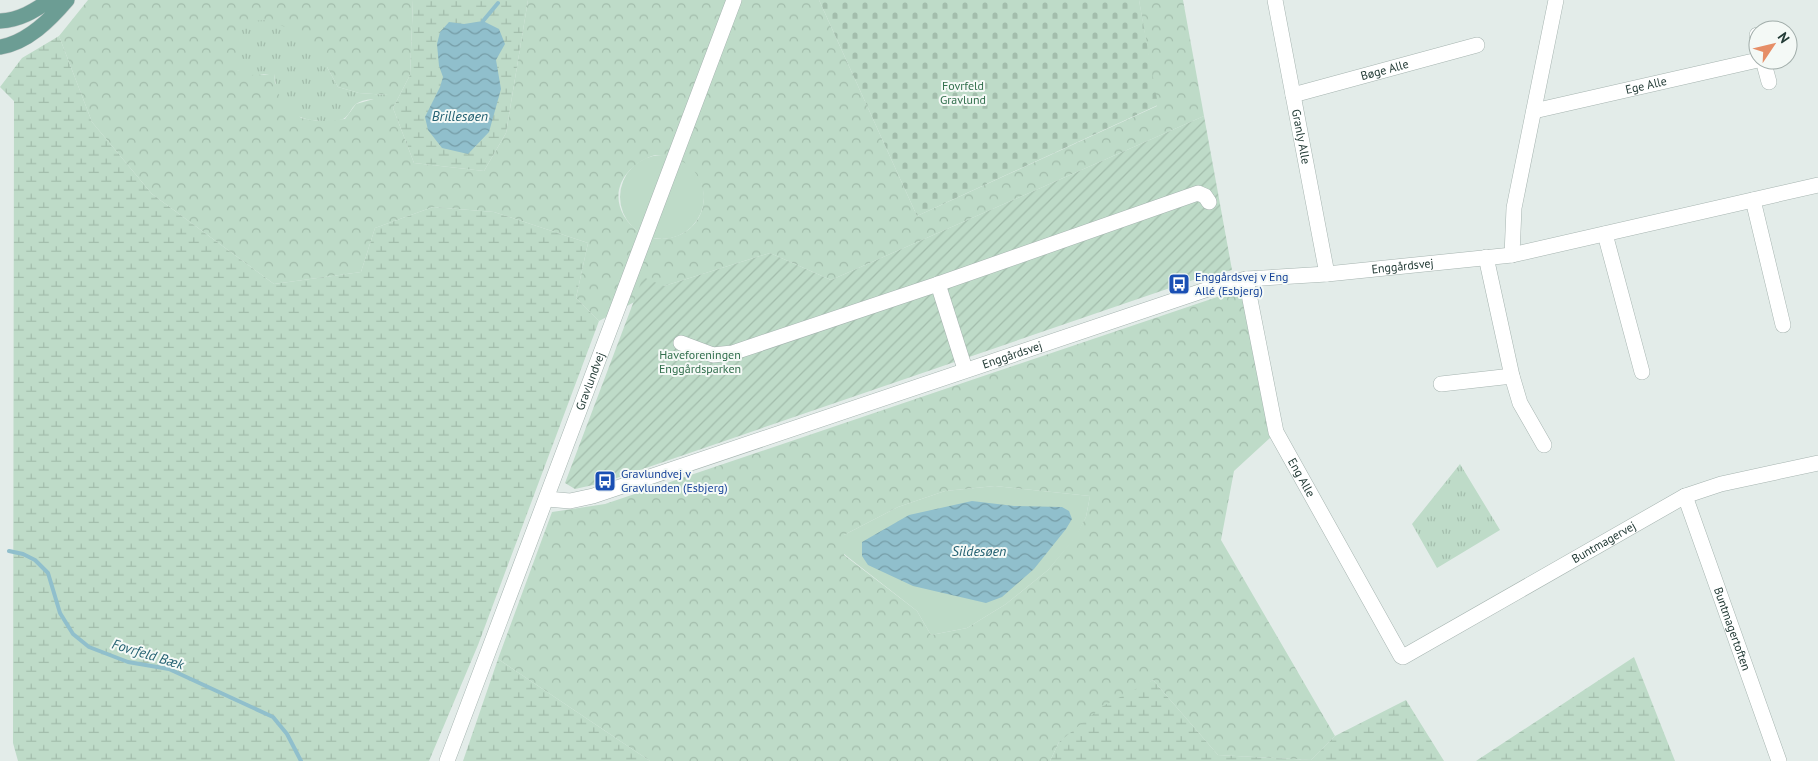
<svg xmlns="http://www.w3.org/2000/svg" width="1818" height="761" viewBox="0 0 1818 761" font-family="'PT Sans',sans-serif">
	<defs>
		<pattern id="forest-crowns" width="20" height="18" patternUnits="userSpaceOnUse" patternTransform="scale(1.25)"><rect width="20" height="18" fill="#bedbc8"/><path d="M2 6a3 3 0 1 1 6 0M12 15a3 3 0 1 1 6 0" fill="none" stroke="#a3bdac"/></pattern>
		<pattern id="wetland-marsh" width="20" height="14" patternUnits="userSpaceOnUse" patternTransform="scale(1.25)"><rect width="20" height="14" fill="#bedbc8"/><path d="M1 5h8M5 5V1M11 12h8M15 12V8" fill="none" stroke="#a3bdac"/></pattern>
		<pattern id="cemetery-stones" width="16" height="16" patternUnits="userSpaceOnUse" patternTransform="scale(1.25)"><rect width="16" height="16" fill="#bedbc8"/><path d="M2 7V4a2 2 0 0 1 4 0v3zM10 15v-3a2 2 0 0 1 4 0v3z" fill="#a3bdac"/></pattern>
		<pattern id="park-tufts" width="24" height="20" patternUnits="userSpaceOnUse" patternTransform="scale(1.25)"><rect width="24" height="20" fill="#bedbc8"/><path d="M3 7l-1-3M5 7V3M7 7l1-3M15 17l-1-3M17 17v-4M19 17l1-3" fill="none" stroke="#a3bdac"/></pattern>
		<pattern id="garden-furrows" width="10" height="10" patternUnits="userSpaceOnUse" patternTransform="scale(1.25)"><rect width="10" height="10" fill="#bedbc8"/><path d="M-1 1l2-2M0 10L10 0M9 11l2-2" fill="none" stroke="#a3bdac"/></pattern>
		<pattern id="water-waves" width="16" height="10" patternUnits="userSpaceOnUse" patternTransform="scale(1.25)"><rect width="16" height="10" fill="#90bfcc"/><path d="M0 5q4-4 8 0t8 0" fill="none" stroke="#759ca6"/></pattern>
	</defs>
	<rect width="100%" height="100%" fill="#e3ece9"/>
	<!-- grass -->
	<path fill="#bedbc8" d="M620 197a42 42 0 1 1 84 0a42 42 0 1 1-84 0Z
		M 995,486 L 1090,496 L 1086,517 L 1076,537 L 1048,570 L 1006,604 L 967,628 L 931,635 L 917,611 L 844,554 L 844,535 L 898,507 L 945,491 Z"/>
	<!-- forest -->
	<path fill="url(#forest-crowns)" fill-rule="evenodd" d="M 88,0 L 413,0 L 410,75 L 393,108 L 414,163 L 484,171 L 506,133 L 528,0 L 819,0 L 917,216 L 1157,106 L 1139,0 L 1183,0 L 1204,116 L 831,280 L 770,253 L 664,286 L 599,321 L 576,298 L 588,243 L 494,212 L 433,207 L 375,228 L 361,272 L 274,284 L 152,194 L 92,122 L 59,36 ZM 327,67 L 338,87 L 359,93 L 388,95 L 356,104 L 345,119 L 318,121 L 301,118 L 275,83 L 274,73 L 264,75 L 237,70 ZM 655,155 C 719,155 719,237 661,239 C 645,239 632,229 624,216 C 608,188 629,163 655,155 Z
		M 1229,293 L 1244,299 L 1271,437 L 1234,471 L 1221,540 L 1335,736 L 1311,760 L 1218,755 L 1153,680 L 1059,742 L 1050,761 L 650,761 L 498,659 L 552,512 L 605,504 ZM 995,486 L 1090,496 L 1086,517 L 1075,537 L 1048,570 L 1006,604 L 967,628 L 931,635 L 917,611 L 844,555 L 844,535 L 898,507 L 945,491 Z"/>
	<!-- wetland -->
	<path fill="url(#wetland-marsh)" d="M 413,0 L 528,0 L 506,133 L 484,171 L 414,163 L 393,108 L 410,75 Z
		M 59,36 L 92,122 L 152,194 L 274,284 L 361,272 L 375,228 L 433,207 L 494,212 L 588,243 L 576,298 L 599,321 L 478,645 L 429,761 L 18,761 L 13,743 L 14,101 L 0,87 L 22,58 Z
		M 1634,657 L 1675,761 L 1476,761 Z
		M 498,659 L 650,761 L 463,761 Z
		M 1153,680 L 1218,755 L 1311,760 L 1335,736 L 1406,700 L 1444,761 L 1050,761 L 1059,742 L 1103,706 Z"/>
	<!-- cemetery -->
	<path fill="url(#cemetery-stones)" d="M 819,0 L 1139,0 L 1158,105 L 917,216 Z"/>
	<!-- park -->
	<path fill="url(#park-tufts)" d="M 270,20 L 312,40 L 338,87 L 359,93 L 388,95 L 387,100 C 377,99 365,98 356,104 C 351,108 349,116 343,119 C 337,121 330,121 324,121 C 291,121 278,104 274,74 L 250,75 L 237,70 L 236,34 L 248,21 Z
		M 1460,464 L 1500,530 L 1437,568 L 1412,524 Z"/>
	<!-- garden -->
	<path fill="url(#garden-furrows)" d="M 1204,116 L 1232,270 L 1202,277 L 602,483 L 575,489 L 565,483 L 643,277 L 664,286 L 770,253 L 831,280 Z"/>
	<!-- water -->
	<path fill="url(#water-waves)" d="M 483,21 L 499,29 L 505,44 L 496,60 L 501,89 L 489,132 L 468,154 L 442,148 L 428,130 L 425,117 L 440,87 L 443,77 L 439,66 L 437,44 L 440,32 L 449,22 L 464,24 Z
		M 972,501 L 1014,506 L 1062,507 L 1069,511 L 1072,519 L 1066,529 L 1034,569 L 1002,597 L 986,603 L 913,586 L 868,565 L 862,556 L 862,542 L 909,515 Z"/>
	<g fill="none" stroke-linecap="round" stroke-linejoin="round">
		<!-- stream -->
		<path stroke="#90bfcc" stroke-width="4" d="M 483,21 L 498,3
			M 9,551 L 23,554 L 35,560 L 48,573 L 60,613 L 73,634 L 89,647 L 128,662 L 169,669 L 273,717 L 287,734 L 301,761"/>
		<!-- minor casing -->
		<g stroke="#a6b4b0" stroke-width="16">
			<g id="minor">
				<path id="s1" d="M 1275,0 L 1327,274"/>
				<path d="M 1757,35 L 1758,39"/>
				<path d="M 1763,60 L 1769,82"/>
				<path id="s2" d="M 1293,95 L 1477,45"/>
				<path id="s3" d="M 1534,111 L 1758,60"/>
				<path d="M 1753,200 L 1783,325"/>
				<path d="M 1605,234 L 1642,372"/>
				<path d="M 1512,255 L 1514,208 L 1556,0"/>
				<path d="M 1486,257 L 1512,376 L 1520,403 L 1544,445"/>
				<path id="s4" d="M 1246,279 L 1276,432 L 1401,656 L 1403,657 L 1685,496 L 1721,484 L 1818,463"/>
				<path d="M 938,284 L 965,369"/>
				<path d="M 681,343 L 713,355 L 732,353 L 938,284 L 1198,193 L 1205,196 L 1209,202"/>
				<path d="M 1441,384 L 1512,376"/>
				<path id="s5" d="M 1685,496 L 1779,761"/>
				<path id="s6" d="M 547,499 L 570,501 L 593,496 L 1226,283 L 1246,279 L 1327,274 L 1512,255 L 1818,185"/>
				<path id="s7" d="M 447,761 L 734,0"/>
			</g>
		</g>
		<!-- major casing -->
		<g stroke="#c2c8c7" stroke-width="16">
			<path id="major" d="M 0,21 C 20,20 34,11 50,0
				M 0,47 C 27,43 50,20 67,0"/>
		</g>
		<!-- minor -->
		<use href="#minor" stroke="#fff" stroke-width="15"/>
		<!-- major -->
		<use href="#major" stroke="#6c9d94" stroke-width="15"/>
	</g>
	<!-- icons -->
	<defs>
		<g id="bus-square" transform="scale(1.125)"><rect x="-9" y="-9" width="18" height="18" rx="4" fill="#1a4fb4" stroke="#f4f9f6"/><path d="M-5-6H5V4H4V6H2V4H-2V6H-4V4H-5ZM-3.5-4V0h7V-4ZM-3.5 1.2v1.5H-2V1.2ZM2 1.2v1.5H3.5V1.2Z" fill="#fff"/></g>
	</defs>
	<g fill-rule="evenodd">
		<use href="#bus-square" x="1179" y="284"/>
		<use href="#bus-square" x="605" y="481"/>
	</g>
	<g text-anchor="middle" stroke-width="4" stroke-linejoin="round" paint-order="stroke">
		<!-- street labels -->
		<g font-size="12" fill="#243c37" stroke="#f4f9f6">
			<text dy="4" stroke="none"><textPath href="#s2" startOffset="95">Bøge Alle</textPath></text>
			<text dy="4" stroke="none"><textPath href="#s3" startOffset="115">Ege Alle</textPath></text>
			<text dy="4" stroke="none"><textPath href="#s1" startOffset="139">Granly Alle</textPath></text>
			<text dy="4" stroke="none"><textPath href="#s6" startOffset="892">Enggårdsvej</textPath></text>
			<text dy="4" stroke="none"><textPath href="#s6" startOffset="489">Enggårdsvej</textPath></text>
			<text dy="4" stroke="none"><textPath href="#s7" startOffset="406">Gravlundvej</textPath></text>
			<text dy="4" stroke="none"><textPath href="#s4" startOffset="208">Eng Alle</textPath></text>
			<text dy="4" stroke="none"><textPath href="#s4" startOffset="646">Buntmagervej</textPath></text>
			<text dy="4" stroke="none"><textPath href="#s5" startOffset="141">Buntmagertoften</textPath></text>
		</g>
		<!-- park labels -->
		<g font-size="12" fill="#326f4d" stroke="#f4f9f6">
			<text x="963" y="90">Fovrfeld<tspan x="963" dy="14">Gravlund</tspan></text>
			<text x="700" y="359">Haveforeningen<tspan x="700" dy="14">Enggårdsparken</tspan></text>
		</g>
		<!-- transit labels -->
		<g font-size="12" fill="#164399" stroke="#f4f9f6" text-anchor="start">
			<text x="1195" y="281">Enggårdsvej v Eng<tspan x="1195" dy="14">Allé (Esbjerg)</tspan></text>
			<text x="621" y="478">Gravlundvej v<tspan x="621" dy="14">Gravlunden (Esbjerg)</tspan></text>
		</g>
		<!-- water labels -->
		<g font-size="14" font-style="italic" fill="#246172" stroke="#f4f9f6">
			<text x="460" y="121">Brillesøen</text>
			<text x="979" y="556">Sildesøen</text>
			<text transform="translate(148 654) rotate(17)" y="5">Fovrfeld Bæk</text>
		</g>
	</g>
	<!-- north arrow -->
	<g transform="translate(1773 45) rotate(55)"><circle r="24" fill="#f4f9f6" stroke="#a1adaa"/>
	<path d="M0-4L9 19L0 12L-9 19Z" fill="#e68e67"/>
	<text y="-8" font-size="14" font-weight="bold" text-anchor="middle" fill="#243c37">N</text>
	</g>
</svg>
